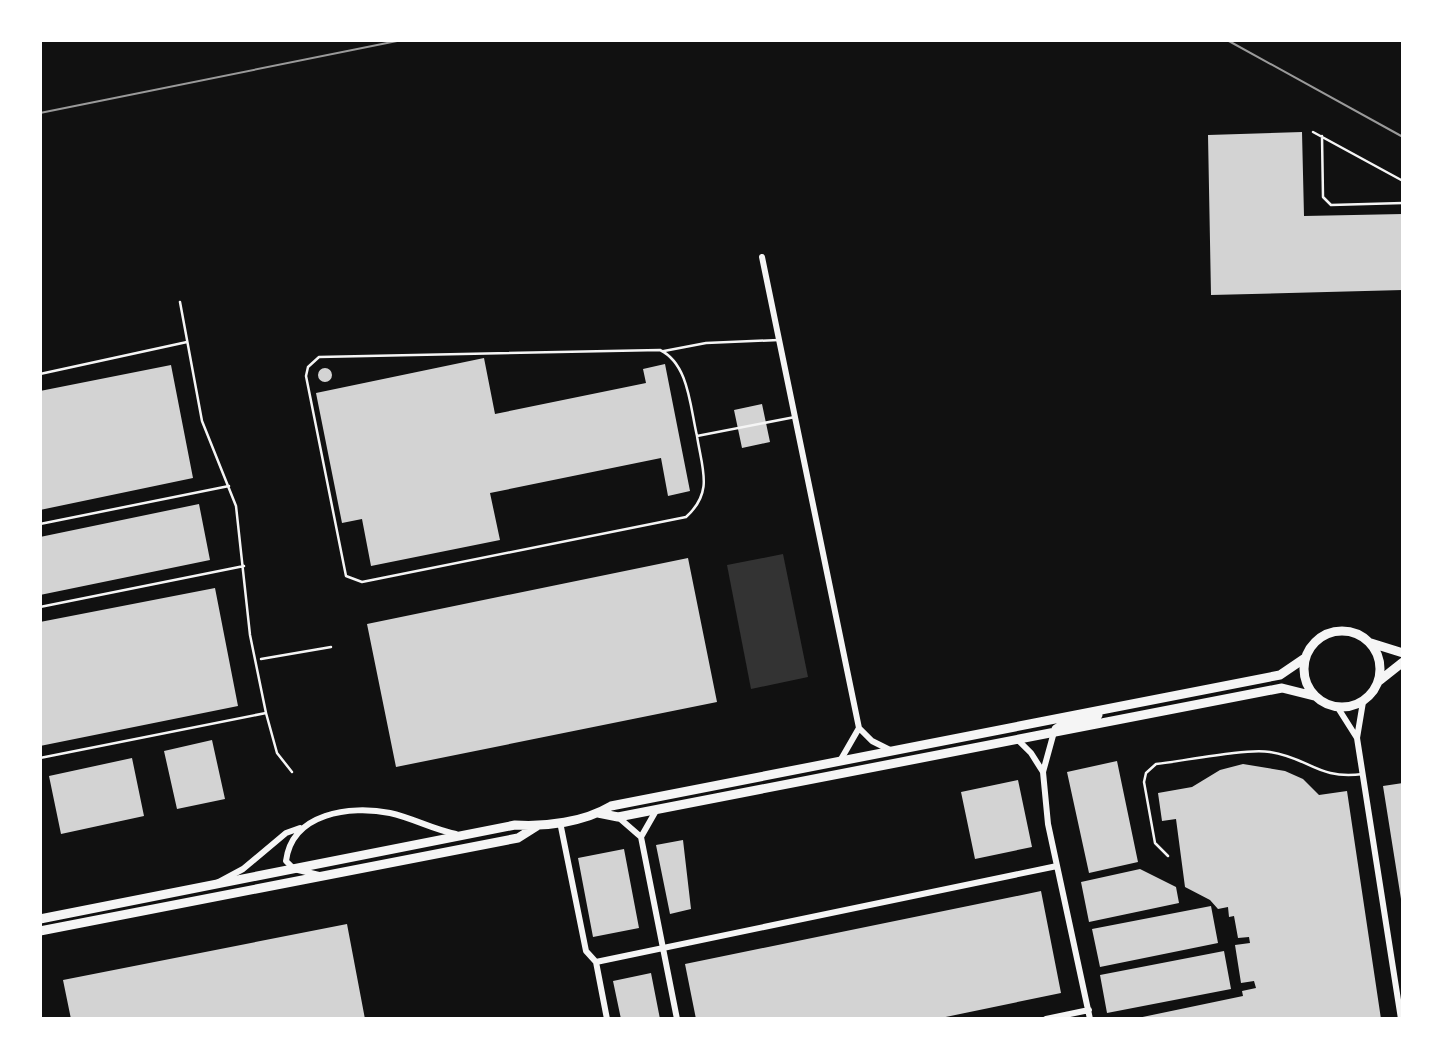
<svg xmlns="http://www.w3.org/2000/svg" width="1443" height="1059" viewBox="0 0 1443 1059" font-family="Inter,sans-serif">
	<rect width="100%" height="100%" fill="#111"/>
	<!-- water -->
	<path fill="#333" d="M 783,554 L 808,677 L 751,689 L 727,565 Z"/>
	<!-- building -->
	<path fill="#d3d3d3" d="M 1302,132 L 1304,216 L 1403,214 L 1403,290 L 1211,295 L 1208,135 Z
		M 484,358 L 495,414 L 646,383 L 643,369 L 665,364 L 690,491 L 668,496 L 661,458 L 490,493 L 500,540 L 371,566 L 362,519 L 342,523 L 316,393 Z
		M 171,365 L 193,478 L 40,510 L 40,391 Z
		M318 375a7 7 0 1 1 14 0a7 7 0 1 1-14 0Z
		M 762,404 L 770,442 L 742,448 L 734,410 Z
		M 199,504 L 210,560 L 40,595 L 40,537 Z
		M 688,558 L 717,702 L 396,767 L 367,624 Z
		M 215,588 L 238,706 L 40,746 L 40,622 Z
		M 212,740 L 225,799 L 177,809 L 164,751 Z
		M 132,758 L 144,816 L 61,834 L 49,776 Z
		M 1117,761 L 1138,862 L 1089,873 L 1067,772 Z
		M 1243,764 L 1285,771 L 1303,779 L 1319,795 L 1347,791 L 1381,1019 L 1133,1019 L 1243,996 L 1242,991 L 1256,988 L 1254,981 L 1241,983 L 1235,945 L 1250,943 L 1249,937 L 1238,938 L 1234,916 L 1229,917 L 1228,907 L 1218,909 L 1210,900 L 1185,887 L 1176,819 L 1162,821 L 1158,793 L 1192,787 L 1220,770 Z
		M 1018,780 L 1032,847 L 975,859 L 961,792 Z
		M 1403,783 L 1403,899 L 1401,899 L 1383,786 Z
		M 683,840 L 691,909 L 670,914 L 656,845 Z
		M 624,849 L 639,928 L 593,937 L 578,858 Z
		M 1140,869 L 1176,887 L 1179,903 L 1089,922 L 1081,882 Z
		M 1041,891 L 1061,993 L 936,1019 L 696,1019 L 685,964 Z
		M 1211,906 L 1218,943 L 1100,967 L 1092,929 Z
		M 347,924 L 365,1019 L 71,1019 L 63,980 Z
		M 1224,951 L 1231,989 L 1107,1013 L 1100,975 Z
		M 651,973 L 660,1019 L 621,1019 L 613,981 Z"/>
	<g fill="none" stroke-linecap="round" stroke-linejoin="round">
		<!-- path -->
		<path stroke="#f5f5f5" stroke-width="2.5" d="M 261,659 L 331,647"/>
		<!-- service -->
		<path stroke="#f5f5f5" stroke-width="2.5" d="M 1313,132 L 1403,181
			M 1322,136 L 1323,197 L 1331,205 L 1403,203
			M 180,302 L 202,421 L 236,506 L 250,635 L 266,713 L 277,753 L 292,772
			M 664,351 L 706,343 L 779,340
			M 40,374 L 187,342
			M 697,436 C 690,407 689,364 660,350 L 319,357 L 308,367 L 306,376 L 346,576 L 362,582 L 686,517 C 714,492 702,469 697,436 L 795,417
			M 40,524 L 229,486
			M 40,607 L 244,566
			M 40,758 L 266,713
			M 1168,856 L 1155,843 L 1144,782 L 1146,773 L 1156,764 C 1184,761 1246,748 1270,752 C 1310,758 1317,780 1363,774"/>
		<!-- minor -->
		<path stroke="#f5f5f5" stroke-width="6" d="M 762,257 L 859,728 L 872,741 L 890,750
			M 1363,702 L 1357,738 L 1401,1019
			M 1338,708 L 1357,738
			M 1054,732 L 1043,772 L 1048,824 L 1090,1019
			M 1017,739 L 1031,753 L 1043,772
			M 840,761 L 859,728
			M 618,817 L 641,837 L 677,1019
			M 560,822 L 586,951 L 596,962 L 1057,866
			M 641,837 L 657,809
			M 319,875 L 294,869 L 286,861 C 292,813 350,805 390,813 C 413,818 434,830 456,834
			M 217,883 L 243,869 L 286,833 L 300,828
			M 596,962 L 607,1019
			M 1046,1019 L 1089,1010"/>
		<!-- primary -->
		<path stroke="#f5f5f5" stroke-width="9" d="M1304 669a38 38 0 1 1 76 0a38 38 0 1 1-76 0Z
			M 1371,643 L 1403,653
			M 1379,681 L 1403,662
			M 1056,729 L 1065,724 L 1098,715
			M 598,813 L 618,817 L 1282,688 L 1314,696
			M 40,919 L 515,825 C 546,827 584,822 611,806 L 1280,675 L 1305,658
			M 40,931 L 518,838 L 537,826"/>
		<!-- tram -->
		<path stroke="#9a9a9a" stroke-width="2" d="M 1227,40 L 1403,137
			M 40,113 L 402,40"/>
	</g>
	<!-- border -->
	<rect width="1443" height="1059" fill="none" stroke="#ffffff" stroke-width="84"/>
</svg>
